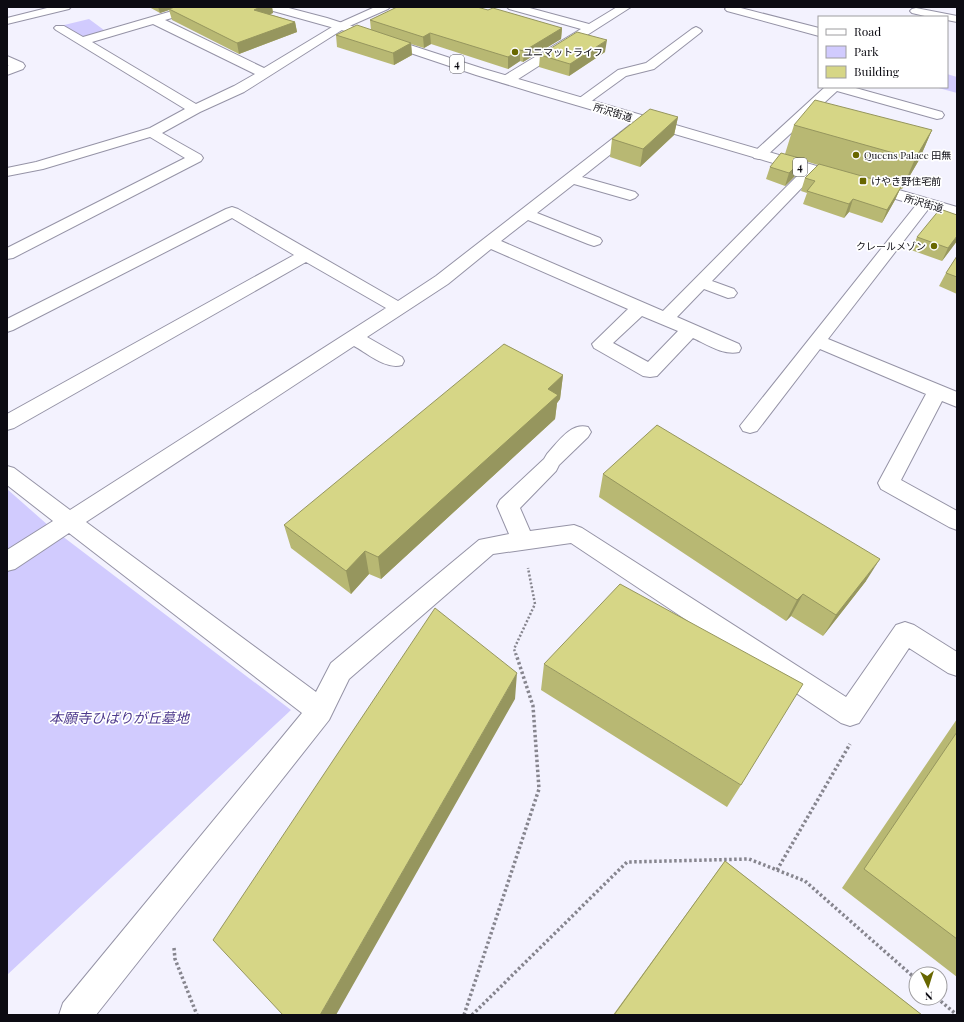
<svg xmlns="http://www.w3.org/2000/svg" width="964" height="1022" viewBox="0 0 964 1022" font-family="'Playfair Display','Noto Sans JP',serif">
	<rect width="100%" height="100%" fill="#f3f2fe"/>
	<!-- green -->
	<path fill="#d1cbfe" d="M 89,19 L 108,33 L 83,40 L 60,26 Z
		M 947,74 L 957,77 L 957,93 L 935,87 L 947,87 Z
		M 7,489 L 49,526 L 291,710 L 7,975 Z"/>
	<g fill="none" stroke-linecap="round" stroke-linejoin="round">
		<!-- minor casing -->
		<g stroke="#9593a6" stroke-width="2">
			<path id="minor" d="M 51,7 L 71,7 L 69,9 L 7,24 L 7,18 Z
				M 186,7 L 204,7 L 202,9 L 165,20 L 264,68 L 337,24 L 375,7 L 390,7 L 388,9 L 345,28 L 244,92 L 200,112 L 162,133 L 201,155 L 203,158 L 201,161 L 13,258 L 7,259 L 7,248 L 185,158 L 150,137 L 43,169 L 7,176 L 7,168 L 36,162 L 150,128 L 185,109 L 56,30 L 54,28 L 56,26 L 64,26 L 83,37 ZM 153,24 L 255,74 L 234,86 L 196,104 L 92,42 Z
				M 507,7 L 526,7 L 589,24 L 617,7 L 631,7 L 512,83 L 502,83 L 501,80 L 502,77 L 581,29 L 509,9 Z
				M 727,7 L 737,7 L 819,28 L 819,36 L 727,11 L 725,9 Z
				M 916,8 L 957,16 L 957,22 L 947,20 L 947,17 L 929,17 L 912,13 L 910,11 L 912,9 Z
				M 696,27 L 700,29 L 702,31 L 700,33 L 654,69 L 626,76 L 586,105 L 576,105 L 574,102 L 618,70 L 646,63 L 692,29 Z
				M 7,56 L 23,63 L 25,66 L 23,69 L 7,75 L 7,66 L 9,66 L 7,65 Z
				M 825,87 L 852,87 L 942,112 L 944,115 L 942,118 L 937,119 L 837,91 L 764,158 L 759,159 L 754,158 L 752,155 L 754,152 Z
				M 635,124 L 640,125 L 642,128 L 640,131 L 582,177 L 635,192 L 638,195 L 635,198 L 630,200 L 574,184 L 537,213 L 600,238 L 602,241 L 600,244 L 594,246 L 588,244 L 528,220 L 501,241 L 663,311 L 806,167 L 811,166 L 816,167 L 818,170 L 816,173 L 712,281 L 734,289 L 737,293 L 734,297 L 728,298 L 704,289 L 677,317 L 739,344 L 741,348 L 739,352 C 724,356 706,344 693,338 L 657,376 L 650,377 L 643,376 L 594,348 L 592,344 L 628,309 L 491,249 L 448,284 L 367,337 L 402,357 L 404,361 L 402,365 C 386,370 367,353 354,346 L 86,522 L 316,692 L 331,663 L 479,540 L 509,534 L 497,506 L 500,500 L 544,459 L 547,454 C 558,442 571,422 588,427 L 591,432 L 588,437 L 559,465 L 556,471 L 520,508 L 530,531 L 574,525 L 582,528 L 846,697 L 896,625 L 905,622 L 914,625 L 957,652 L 957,676 L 948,673 L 909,648 L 859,723 L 850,726 L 841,723 L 571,543 L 493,554 L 349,679 L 329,720 L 96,1015 L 59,1015 L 63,1003 L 302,713 L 69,533 L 15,569 L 7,571 L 7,550 L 53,521 L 7,485 L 7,466 L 14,468 L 70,510 L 386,308 L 306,262 L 14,428 L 7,430 L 7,414 L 294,255 L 232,218 L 13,330 L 7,332 L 7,319 L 226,209 L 232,207 L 238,209 L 398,301 L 436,276 L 630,125 ZM 642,316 L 678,331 L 648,362 L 613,343 Z
				M 925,198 L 930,200 L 933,203 L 828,339 L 957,392 L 957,407 L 942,401 L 901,480 L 957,511 L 957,530 L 949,527 L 881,489 L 878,483 L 926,394 L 820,349 L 757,431 L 750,433 L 743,431 L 740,426 L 920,200 Z"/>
		</g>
		<!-- major casing -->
		<g stroke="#9593a6" stroke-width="2">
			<path id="major" d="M 264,7 L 285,7 L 327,18 L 484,69 L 957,207 L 957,217 L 535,93 L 476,75 L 345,31 L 266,9 Z"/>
		</g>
		<!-- path-far1 -->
		<path stroke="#86858e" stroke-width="2.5" stroke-dasharray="2 2" stroke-linecap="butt" d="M 516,655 L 514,649 L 535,604 L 528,568"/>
		<!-- path -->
		<path stroke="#86858e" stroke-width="3.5" stroke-dasharray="2.5 2.5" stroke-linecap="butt" d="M 777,870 L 850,744
			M 174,948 L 175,959 L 197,1015
			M 937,998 L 957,1015
			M 464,1015 L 539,789 L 533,706 L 516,654
			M 472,1015 L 627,862 L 749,859 L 805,881 L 916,979"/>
		<!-- minor -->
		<use href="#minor" fill="#fff" fill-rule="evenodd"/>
		<!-- major -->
		<use href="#major" fill="#fff" fill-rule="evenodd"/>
	</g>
	<!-- wall -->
	<path fill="#b8b873" d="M 149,7 L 272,7 L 273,13 L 269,14 L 295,22 L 297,32 L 239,54 L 172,20 L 169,10 L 160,13 Z
		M 488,10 L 562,28 L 561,39 L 523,62 L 520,61 L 508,69 L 431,44 L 424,48 L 411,44 L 412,55 L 394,65 L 337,47 L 336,35 L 371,30 L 370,20 Z
		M 605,52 L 569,76 L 539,67 L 540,55 Z
		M 678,117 L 674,135 L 640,167 L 610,157 L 612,139 Z
		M 794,125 L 932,130 L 919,160 L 902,189 L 900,189 L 895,200 L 882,223 L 849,212 L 844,218 L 803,204 L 807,193 L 801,191 L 805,178 L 818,165 L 802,160 L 799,172 L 785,186 L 766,179 L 770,167 L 785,154 Z
		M 917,237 L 957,241 L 942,261 L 911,250 Z
		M 957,256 L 957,294 L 939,286 L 946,273 Z
		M 563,375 L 560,399 L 557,403 L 555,419 L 381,579 L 369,574 L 351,594 L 291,548 L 284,525 Z
		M 603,474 L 866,581 L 823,636 L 791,616 L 786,621 L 599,497 Z
		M 544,664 L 741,785 L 727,807 L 541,690 Z
		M 957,719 L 957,977 L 842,888 Z
		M 725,861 L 922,1015 L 613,1015 Z"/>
	<!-- shaded-wall -->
	<path fill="#96965e" d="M 158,7 L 181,7 L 169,9 L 169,10 L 160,13 Z
		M 260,7 L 272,7 L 273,13 L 256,21 L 254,10 Z
		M 295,22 L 297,32 L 239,54 L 237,43 Z
		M 562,28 L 561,39 L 523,62 L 524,51 Z
		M 430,33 L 431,44 L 424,48 L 423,37 Z
		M 607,40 L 605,52 L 569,76 L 570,64 Z
		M 411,43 L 412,55 L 394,65 L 393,53 Z
		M 520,50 L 520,61 L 508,69 L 508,57 Z
		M 678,117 L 674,135 L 640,167 L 643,149 Z
		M 932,130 L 919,160 L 902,189 L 915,159 Z
		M 803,159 L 799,172 L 785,186 L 789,173 Z
		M 901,187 L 895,200 L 882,223 L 887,210 Z
		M 853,199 L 849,212 L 844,218 L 849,204 Z
		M 957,236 L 957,241 L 942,261 L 948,248 Z
		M 563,375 L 560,399 L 557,403 L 555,419 L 381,579 L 378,557 L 548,389 Z
		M 365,551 L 369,574 L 351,594 L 346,571 Z
		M 880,559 L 866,581 L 823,636 L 836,615 Z
		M 803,594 L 791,616 L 786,621 L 797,600 Z
		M 517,673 L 515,699 L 336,1015 L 320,1015 Z"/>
	<!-- building -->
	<path fill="#d6d686" stroke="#96965e" d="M 175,7 L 260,7 L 254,10 L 295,22 L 237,43 L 169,9 Z
		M 397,7 L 477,7 L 488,10 L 493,8 L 562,28 L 524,51 L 520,50 L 508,57 L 430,33 L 423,37 L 370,20 Z
		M 357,25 L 411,43 L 393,53 L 336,35 Z
		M 577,32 L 607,40 L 570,64 L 540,55 Z
		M 815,100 L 932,130 L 915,159 L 794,125 Z
		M 650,109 L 678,117 L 643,149 L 612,139 Z
		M 781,153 L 803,159 L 789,173 L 770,167 Z
		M 819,164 L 901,187 L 887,210 L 853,199 L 849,204 L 807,191 L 815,181 L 805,178 Z
		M 940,209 L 957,215 L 957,236 L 948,248 L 917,237 Z
		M 957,256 L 957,277 L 946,273 Z
		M 504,344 L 563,375 L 548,389 L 558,395 L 378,557 L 365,551 L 346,571 L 284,525 Z
		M 657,425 L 880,559 L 836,615 L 803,594 L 797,600 L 603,474 Z
		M 620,584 L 803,684 L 741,785 L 544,664 Z
		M 435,608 L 517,673 L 320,1015 L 283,1015 L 213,940 Z
		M 957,732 L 957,939 L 864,869 Z
		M 725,861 L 922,1015 L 614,1015 Z"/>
	<!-- markers -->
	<g fill="#686700" stroke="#fff" stroke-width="1.5">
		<circle cx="515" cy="52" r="4"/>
		<circle cx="856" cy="155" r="4"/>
		<rect x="859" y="177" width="8" height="8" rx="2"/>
		<circle cx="934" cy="246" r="4"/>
	</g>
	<g text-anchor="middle" stroke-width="3.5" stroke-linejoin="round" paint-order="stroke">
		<!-- far-poi labels -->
		<g font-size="10" fill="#0c0b12" stroke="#fff" text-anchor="start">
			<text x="523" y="56">ユニマットライフ</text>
			<text x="864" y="159">Queens Palace 田無</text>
			<text x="871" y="185">けやき野住宅前</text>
			<text x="926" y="250" text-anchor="end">クレールメゾン</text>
		</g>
		<!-- far-street labels -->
		<g font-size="10" fill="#0c0b12" stroke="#fff">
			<text transform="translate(613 112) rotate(17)" y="4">所沢街道</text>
			<text transform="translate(924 203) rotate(16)" y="4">所沢街道</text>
		</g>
		<!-- shield labels -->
		<g fill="#fff" stroke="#555459" stroke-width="1">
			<rect x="450" y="55" width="14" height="18" rx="3"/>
			<rect x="793" y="158" width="14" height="18" rx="3"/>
		</g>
		<g font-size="11" font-weight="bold" fill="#0c0b12">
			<text x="457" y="68">4</text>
			<text x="800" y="171">4</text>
		</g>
		<!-- near-park labels -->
		<g font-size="14" font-style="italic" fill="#4e3a8d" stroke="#fff">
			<text x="119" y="723">本願寺ひばりが丘墓地</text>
		</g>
	</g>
	<!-- border -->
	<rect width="964" height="1022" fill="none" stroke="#0c0b12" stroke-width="16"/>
	<!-- legend -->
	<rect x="818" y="16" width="130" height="72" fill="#ffffff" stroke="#9e9da0"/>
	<rect x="826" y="29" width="20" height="6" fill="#ffffff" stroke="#9e9da0"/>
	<text x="854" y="36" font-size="12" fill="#0c0b12">Road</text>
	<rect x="826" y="46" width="20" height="12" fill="#d1cbfe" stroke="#9e9da0"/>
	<text x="854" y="56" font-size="12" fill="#0c0b12">Park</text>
	<rect x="826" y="66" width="20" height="12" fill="#d6d686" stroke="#9e9da0"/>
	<text x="854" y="76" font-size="12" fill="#0c0b12">Building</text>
	<!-- north arrow -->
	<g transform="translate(928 986) rotate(176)"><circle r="19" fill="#ffffff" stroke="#9e9da0"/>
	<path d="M0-3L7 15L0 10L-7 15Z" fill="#686700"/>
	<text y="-6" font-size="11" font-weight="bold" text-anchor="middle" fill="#0c0b12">N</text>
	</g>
</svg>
